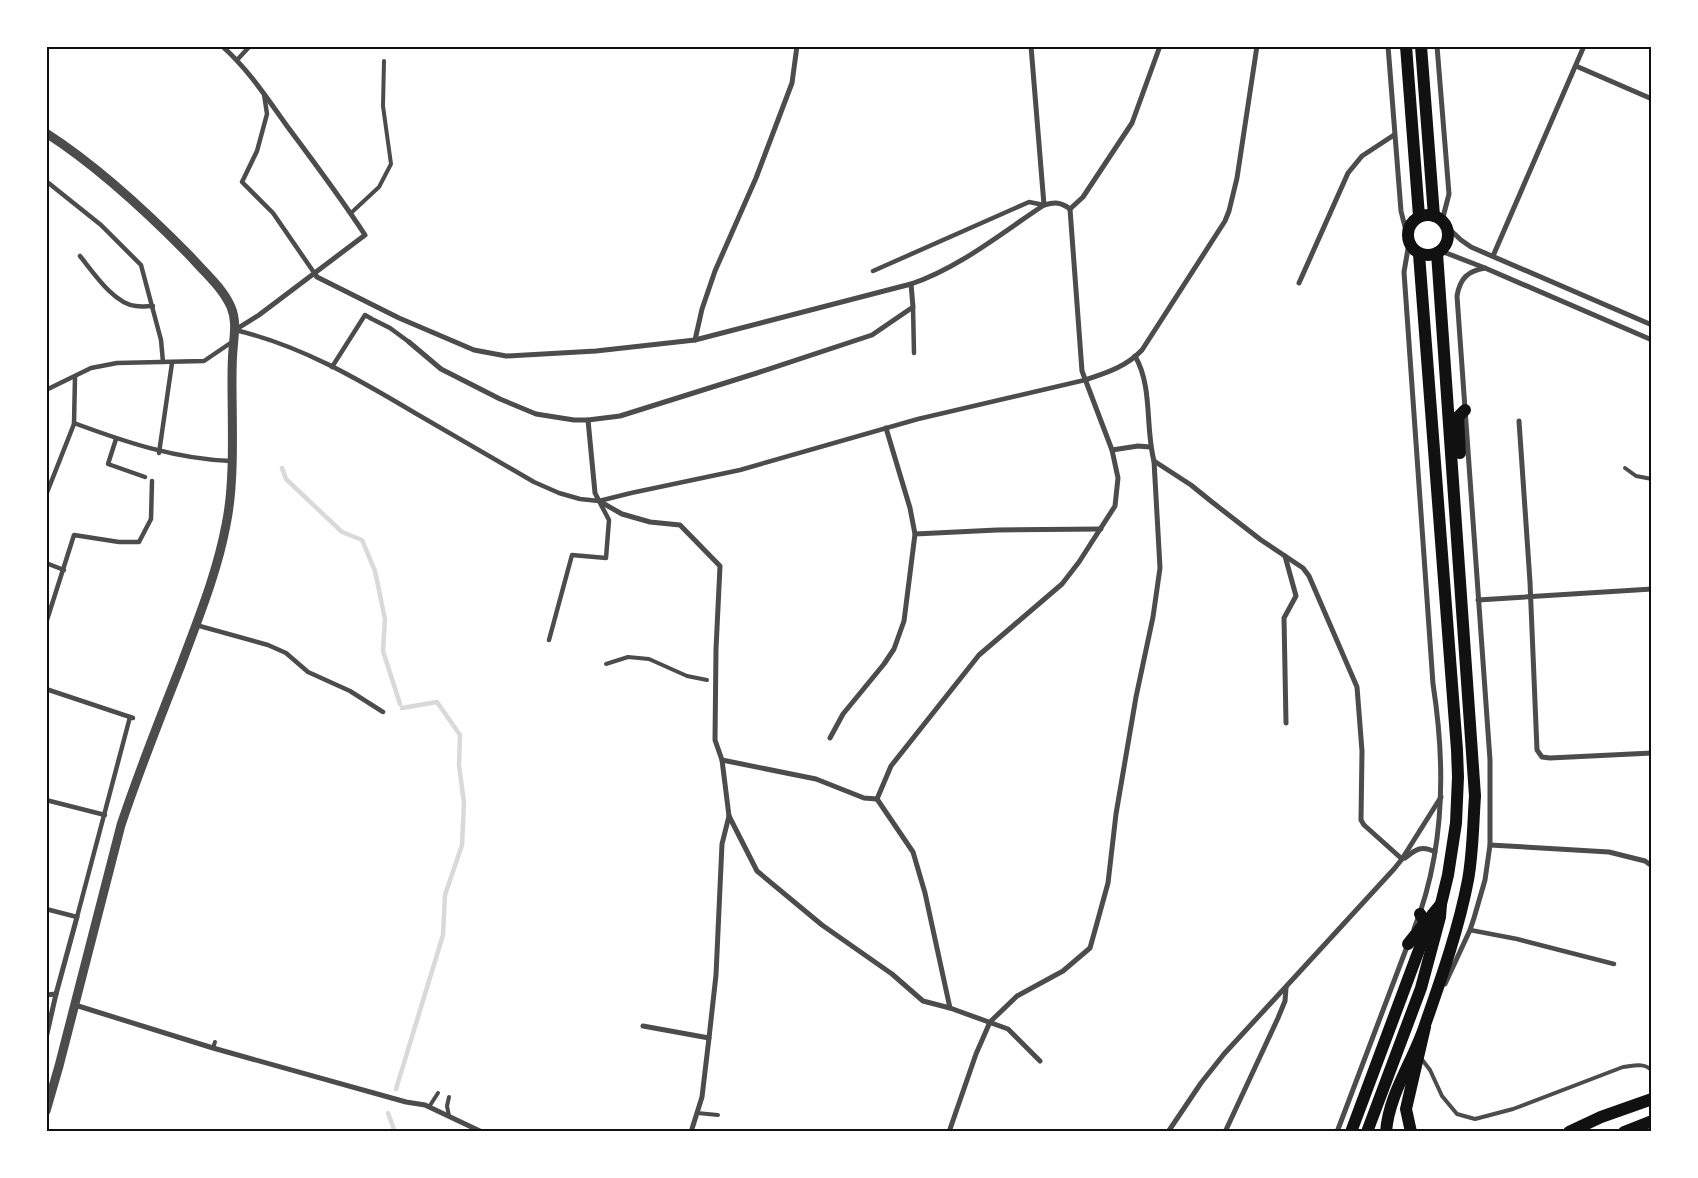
<svg xmlns="http://www.w3.org/2000/svg" width="1698" height="1178" viewBox="0 0 1698 1178" font-family="Lato,sans-serif">
	<rect width="100%" height="100%" fill="#fff"/>
	<g fill="none" stroke-linecap="round" stroke-linejoin="round">
		<!-- stream -->
		<g stroke="#d9d9d9" stroke-width="4.5">
			<polyline points="282,468 286,479 342,532 362,540 375,571 385,619 383,651 400,704"/>
			<polyline points="396,1089 443,935 445,895 462,845 464,803 459,765 460,735 437,702 402,708"/>
			<polyline points="388,1113 395,1132"/>
		</g>
		<!-- service -->
		<g stroke="#4c4c4c" stroke-width="4">
			<polyline points="351,213 379,187 391,164 383,106 384,61"/>
			<polyline points="1625,468 1636,476 1652,479"/>
			<polyline points="606,664 628,657 649,659 687,676 707,680"/>
			<polyline points="213,1048 215,1042"/>
			<path d="M 1420,1057 L 1430,1070 L 1442,1096 L 1457,1114 L 1475,1119 L 1513,1109 L 1623,1067 C 1633,1066 1645,1062 1652,1071"/>
			<polyline points="429,1107 438,1093"/>
			<polyline points="697,1113 718,1115"/>
			<polyline points="449,1116 447,1106 449,1097"/>
		</g>
		<!-- pedestrian -->
		<g stroke="#4c4c4c" stroke-width="4.5">
			<polyline points="237,60 250,46"/>
			<polyline points="264,94 267,114 257,151 242,182 273,213 315,274"/>
			<polyline points="46,181 101,225 141,265 161,340 163,362"/>
			<path d="M 80,256 C 93,272 114,304 136,306 C 142,307 147,306 153,306"/>
			<polyline points="873,271 1029,202 1044,205"/>
			<polyline points="913,307 914,353"/>
			<polyline points="374,320 390,328 409,342"/>
			<path d="M 235,330 C 300,345 358,379 415,413 C 454,436 494,459 534,482 L 559,493 L 580,499 L 599,501 L 631,493 L 740,470 L 918,419 L 1085,380"/>
			<polyline points="332,367 365,315 372,319"/>
			<polyline points="46,390 91,368 117,363 204,361 232,342"/>
			<path d="M 74,423 C 125,442 176,459 231,461"/>
			<polyline points="116,439 108,464 145,477"/>
			<polyline points="159,453 172,363"/>
			<polyline points="46,495 74,424 75,377"/>
			<polyline points="46,563 64,570"/>
			<polyline points="46,623 74,535 119,542 139,542 151,519 152,481"/>
			<polyline points="196,625 268,645 286,653 308,672 350,691 383,712"/>
			<polyline points="549,640 572,555 606,558 609,520 599,501"/>
			<polyline points="46,689 133,718"/>
			<polyline points="46,800 105,815"/>
			<polyline points="46,909 77,917 130,717"/>
			<polyline points="1470,930 1517,939 1614,964"/>
		</g>
		<!-- minor -->
		<g stroke="#4c4c4c" stroke-width="5">
			<path d="M 222,46 C 248,69 267,98 287,126 C 314,162 341,198 365,235 L 259,315 L 235,330"/>
			<polyline points="1031,46 1044,205"/>
			<polyline points="1388,46 1401,211 1407,235"/>
			<polyline points="1437,46 1449,194 1442,221"/>
			<polyline points="1576,66 1652,99"/>
			<polyline points="1446,226 1461,240 1471,247 1652,325"/>
			<path d="M 1409,243 L 1404,272 L 1433,684 C 1446,767 1445,851 1414,929"/>
			<polyline points="1441,251 1485,268 1652,340"/>
			<polyline points="1493,256 1584,46"/>
			<path d="M 315,274 L 317,277 L 399,318 L 474,350 L 506,356 L 596,351 L 695,340 L 911,284 C 959,268 1003,232 1044,205 C 1055,202 1061,202 1070,209"/>
			<polyline points="1299,283 1348,173 1362,156 1394,135"/>
			<polyline points="695,340 702,309 715,271 756,178 792,83 797,46"/>
			<polyline points="409,342 441,369 500,399 536,414 574,420 588,420 620,416 757,373 872,335 913,307 911,284"/>
			<path d="M 1085,380 C 1106,373 1126,367 1142,350 L 1225,221 L 1229,211 L 1237,178 L 1257,46"/>
			<polyline points="588,420 595,493 599,501 622,514 650,522 680,525 720,566 716,649 715,740 722,760 729,816 722,844 716,975 709,1038 702,1097 691,1132"/>
			<polyline points="1519,421 1530,582 1537,750 1542,757 1550,758 1652,753"/>
			<polyline points="1112,450 1138,446 1150,447"/>
			<polyline points="1154,461 1191,485 1212,502 1261,540 1303,568 1309,576 1357,687 1362,751 1361,820 1364,825 1402,859"/>
			<polyline points="915,534 997,530 1101,529"/>
			<polyline points="1285,556 1296,596 1284,618 1286,723"/>
			<polyline points="1478,600 1652,589"/>
			<polyline points="830,738 843,714 884,664 894,649 904,621 915,534 910,508 886,428"/>
			<polyline points="722,760 816,779 864,798 877,799"/>
			<polyline points="877,799 891,766 979,655 1062,584 1079,562 1115,506 1118,478 1112,450 1082,371 1070,209 1083,197 1132,123 1160,46"/>
			<polyline points="877,799 913,852 925,893 950,1008"/>
			<polyline points="729,816 757,871 822,925 892,974 923,1001 950,1008 1008,1029 1040,1061"/>
			<polyline points="1490,845 1609,852 1645,861 1652,866"/>
			<path d="M 1405,858 C 1416,849 1422,845 1435,852"/>
			<path d="M 1445,984 L 1470,930 L 1474,918 L 1485,880 L 1490,845 L 1490,760 L 1457,296 C 1460,278 1468,271 1485,268"/>
			<polyline points="46,995 56,994"/>
			<polyline points="75,1005 213,1048 406,1102 425,1105 482,1132"/>
			<polyline points="643,1026 709,1038"/>
			<polyline points="46,1038 56,994 77,917"/>
			<path d="M 949,1132 L 976,1054 L 990,1022 L 1017,996 L 1063,971 L 1090,948 L 1097,923 L 1108,883 L 1116,814 L 1136,697 L 1153,617 L 1160,568 L 1154,461 C 1145,427 1153,387 1135,356"/>
			<polyline points="1168,1132 1201,1083 1224,1054 1394,869 1402,859 1441,797"/>
			<polyline points="1225,1132 1278,1018 1285,1001 1286,988"/>
			<polyline points="1337,1132 1408,944"/>
		</g>
		<!-- tertiary -->
		<path stroke="#4c4c4c" stroke-width="9" d="M 46,133 C 99,167 147,212 191,257 C 205,273 222,287 231,307 C 237,321 234,335 233,350 C 232,360 232,371 232,382 C 232,426 235,482 226,525 C 217,573 198,619 181,665 C 160,718 139,771 121,825 L 59,1066 L 46,1111"/>
		<!-- primary -->
		<g stroke="#111" stroke-width="12">
			<polyline points="1406,46 1419,216"/>
			<polyline points="1421,46 1434,216"/>
			<circle cx="1428" cy="235" r="20"/>
			<polyline points="1460,453 1458,417 1465,410"/>
			<polyline points="1420,914 1431,930"/>
			<polyline points="1367,1132 1421,988 1440,917 1441,904 1448,875 1456,823 1458,777 1457,750 1419,254"/>
			<path d="M 1386,1132 C 1389,1093 1413,1062 1425,1025 C 1441,979 1459,928 1468,880 C 1473,853 1473,824 1475,796 L 1437,253"/>
		</g>
		<!-- trunk -->
		<g stroke="#111" stroke-width="12">
			<polyline points="1408,944 1428,919"/>
			<polyline points="1351,1132 1432,915 1441,904"/>
			<polyline points="1411,1132 1406,1109 1425,1027"/>
			<polyline points="1569,1132 1601,1117 1652,1099"/>
			<polyline points="1624,1132 1652,1121"/>
		</g>
	</g>
	<!-- border -->
	<rect width="1698" height="1178" fill="none" stroke="#ffffff" stroke-width="95"/>
	<rect x="48" y="48" width="1602" height="1082" fill="none" stroke="#111" stroke-width="2"/>
</svg>
